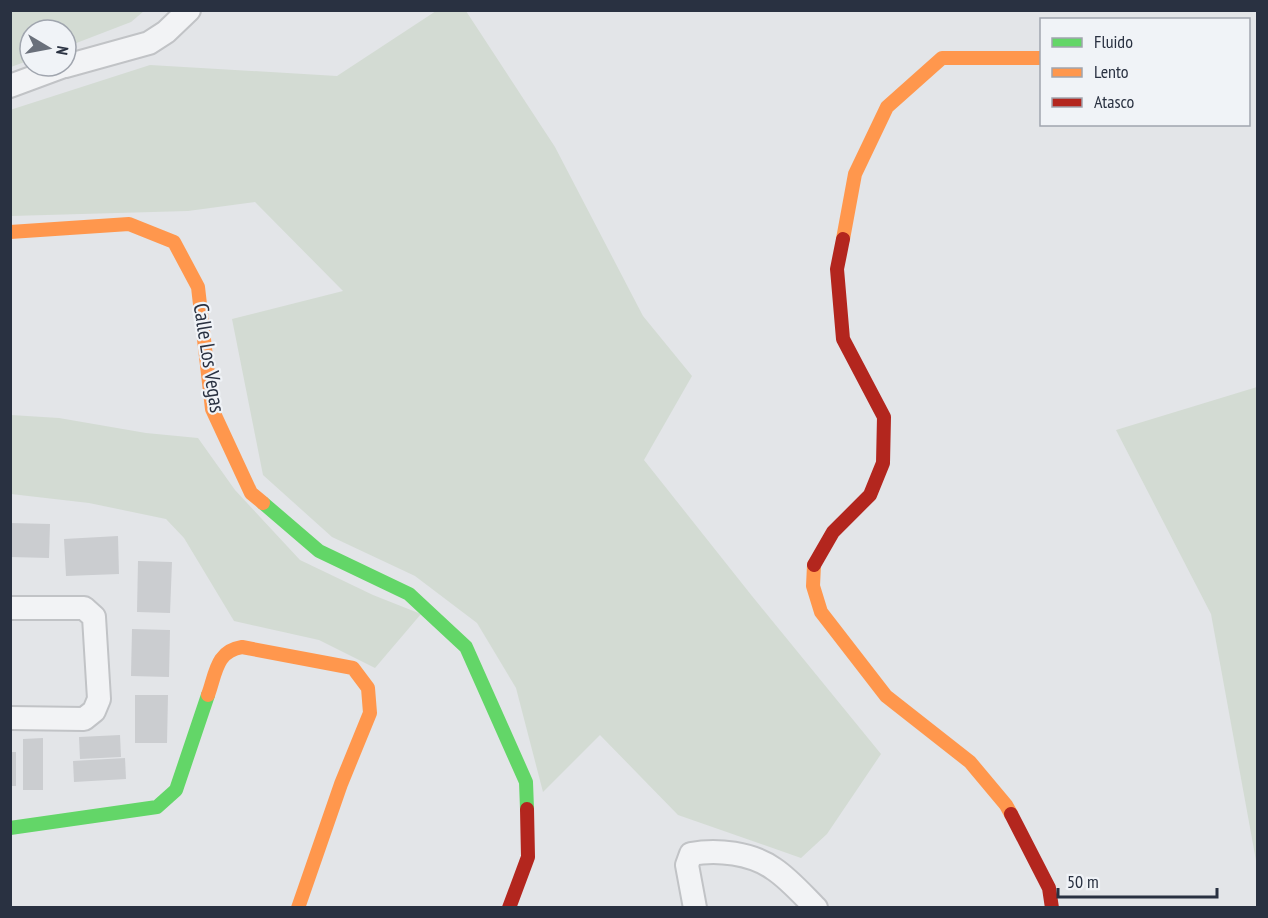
<svg xmlns="http://www.w3.org/2000/svg" width="1268" height="918" viewBox="0 0 1268 918" font-family="'PT Sans Narrow',sans-serif">
	<rect width="100%" height="100%" fill="#e3e5e8"/>
	<!-- green -->
	<g fill="#d3dbd3">
		<polygon points="10,11 11,10 144,11 131,22 66,47 66,30 30,30 30,60 11,67"/>
		<polygon points="436,11 466,11 555,147 643,316 692,376 644,460 752,596 881,754 827,834 801,858 678,815 600,735 543,792 516,688 477,623 415,576 332,537 263,475 232,319 343,291 255,202 188,211 11,216 10,110 150,65 337,76"/>
		<polygon points="1257,387 1258,387 1257,866 1211,614 1116,430"/>
		<polygon points="11,415 59,418 146,433 198,438 235,490 300,560 373,595 421,614 375,668 319,640 234,621 184,538 166,519 89,503 11,494"/>
	</g>
	<!-- building -->
	<g fill="#cbcdd0">
		<polygon points="10,523 50,524 49,558 10,557"/>
		<polygon points="118,536 119,574 66,576 64,539"/>
		<polygon points="138,561 172,562 170,613 137,612"/>
		<polygon points="132,629 170,630 169,677 131,676"/>
		<polygon points="135,695 168,695 167,743 135,743"/>
		<polygon points="120,735 121,757 80,759 79,737"/>
		<polygon points="43,738 43,790 23,790 23,739"/>
		<rect x="10" y="752" width="6" height="34"/>
		<polygon points="125,758 126,779 74,782 73,761"/>
	</g>
	<g fill="none" stroke-linecap="round" stroke-linejoin="round">
		<!-- street casing -->
		<g stroke="#c1c3c6" stroke-width="26">
			<g id="street">
				<polyline points="66,66 149,43 166,32 189,10"/>
				<polyline points="10,86 64,66"/>
				<polyline points="10,608 84,608 94,617 99,699 94,711 84,719 10,718"/>
				<path d="M 695,908 L 687,865 L 691,854 C 717,849 752,853 774,869 C 789,879 803,895 816,908"/>
			</g>
		</g>
		<!-- street -->
		<use href="#street" stroke="#f2f3f5" stroke-width="22"/>
		<!-- fast -->
		<g stroke="#63d668" stroke-width="14">
			<polyline points="263,503 319,551 409,594 466,647 526,782 527,809"/>
			<polyline points="10,828 157,807 176,790 208,695"/>
		</g>
		<!-- slow -->
		<g stroke="#ff974d" stroke-width="14">
			<polyline points="10,232 129,224 174,242 198,287 212,409 251,493 263,503"/>
			<polyline points="843,239 855,174 887,107 942,58 1042,58"/>
			<polyline points="814,565 813,586 821,612 886,696 970,762 1006,805 1011,814"/>
			<path d="M 208,695 C 216,673 216,651 242,647 L 353,668 L 368,688 L 370,713 L 341,784 L 298,908"/>
		</g>
		<!-- jam -->
		<g stroke="#b3261e" stroke-width="14">
			<polyline points="814,565 833,532 870,495 883,463 884,417 843,339 837,269 843,239"/>
			<polyline points="1011,814 1049,888 1052,908"/>
			<polyline points="509,908 528,857 527,809"/>
		</g>
	</g>
	<g text-anchor="middle" stroke-width="4.5" stroke-linejoin="round" paint-order="stroke">
		<!-- street labels -->
		<g font-size="21" fill="#293141" stroke="#f0f3f7">
			<text transform="translate(209 358) rotate(81)" y="7">Calle Los Vegas</text>
		</g>
	</g>
	<!-- border -->
	<rect width="1268" height="918" fill="none" stroke="#293141" stroke-width="24"/>
	<!-- legend -->
	<rect x="1040" y="18" width="210" height="108" fill="#f0f3f7" stroke="#a0a5ae" stroke-width="1.5"/>
	<rect x="1052" y="38" width="30" height="9" fill="#63d668" stroke="#a0a5ae" stroke-width="1.5"/>
	<text x="1094" y="48" font-size="18" fill="#293141">Fluido</text>
	<rect x="1052" y="68" width="30" height="9" fill="#ff974d" stroke="#a0a5ae" stroke-width="1.5"/>
	<text x="1094" y="78" font-size="18" fill="#293141">Lento</text>
	<rect x="1052" y="98" width="30" height="9" fill="#b3261e" stroke="#a0a5ae" stroke-width="1.5"/>
	<text x="1094" y="108" font-size="18" fill="#293141">Atasco</text>
	<!-- north arrow -->
	<g transform="translate(48 48) rotate(100)"><circle r="28" fill="#f0f3f7" stroke="#a0a5ae" stroke-width="1.5"/>
	<path d="M0-4.5L10 22L0 15L-10 22Z" fill="#6a707b"/>
	<text y="-9" font-size="16" font-weight="bold" text-anchor="middle" fill="#293141">N</text>
	</g>
	<!-- scale -->
	<path d="M1058 888v9h159v-9" fill="none" stroke="#293141" stroke-width="3"/>
	<text x="1067" y="888" font-size="18" fill="#293141" stroke="#f0f3f7" stroke-width="4.5" paint-order="stroke">50 m</text>
</svg>
